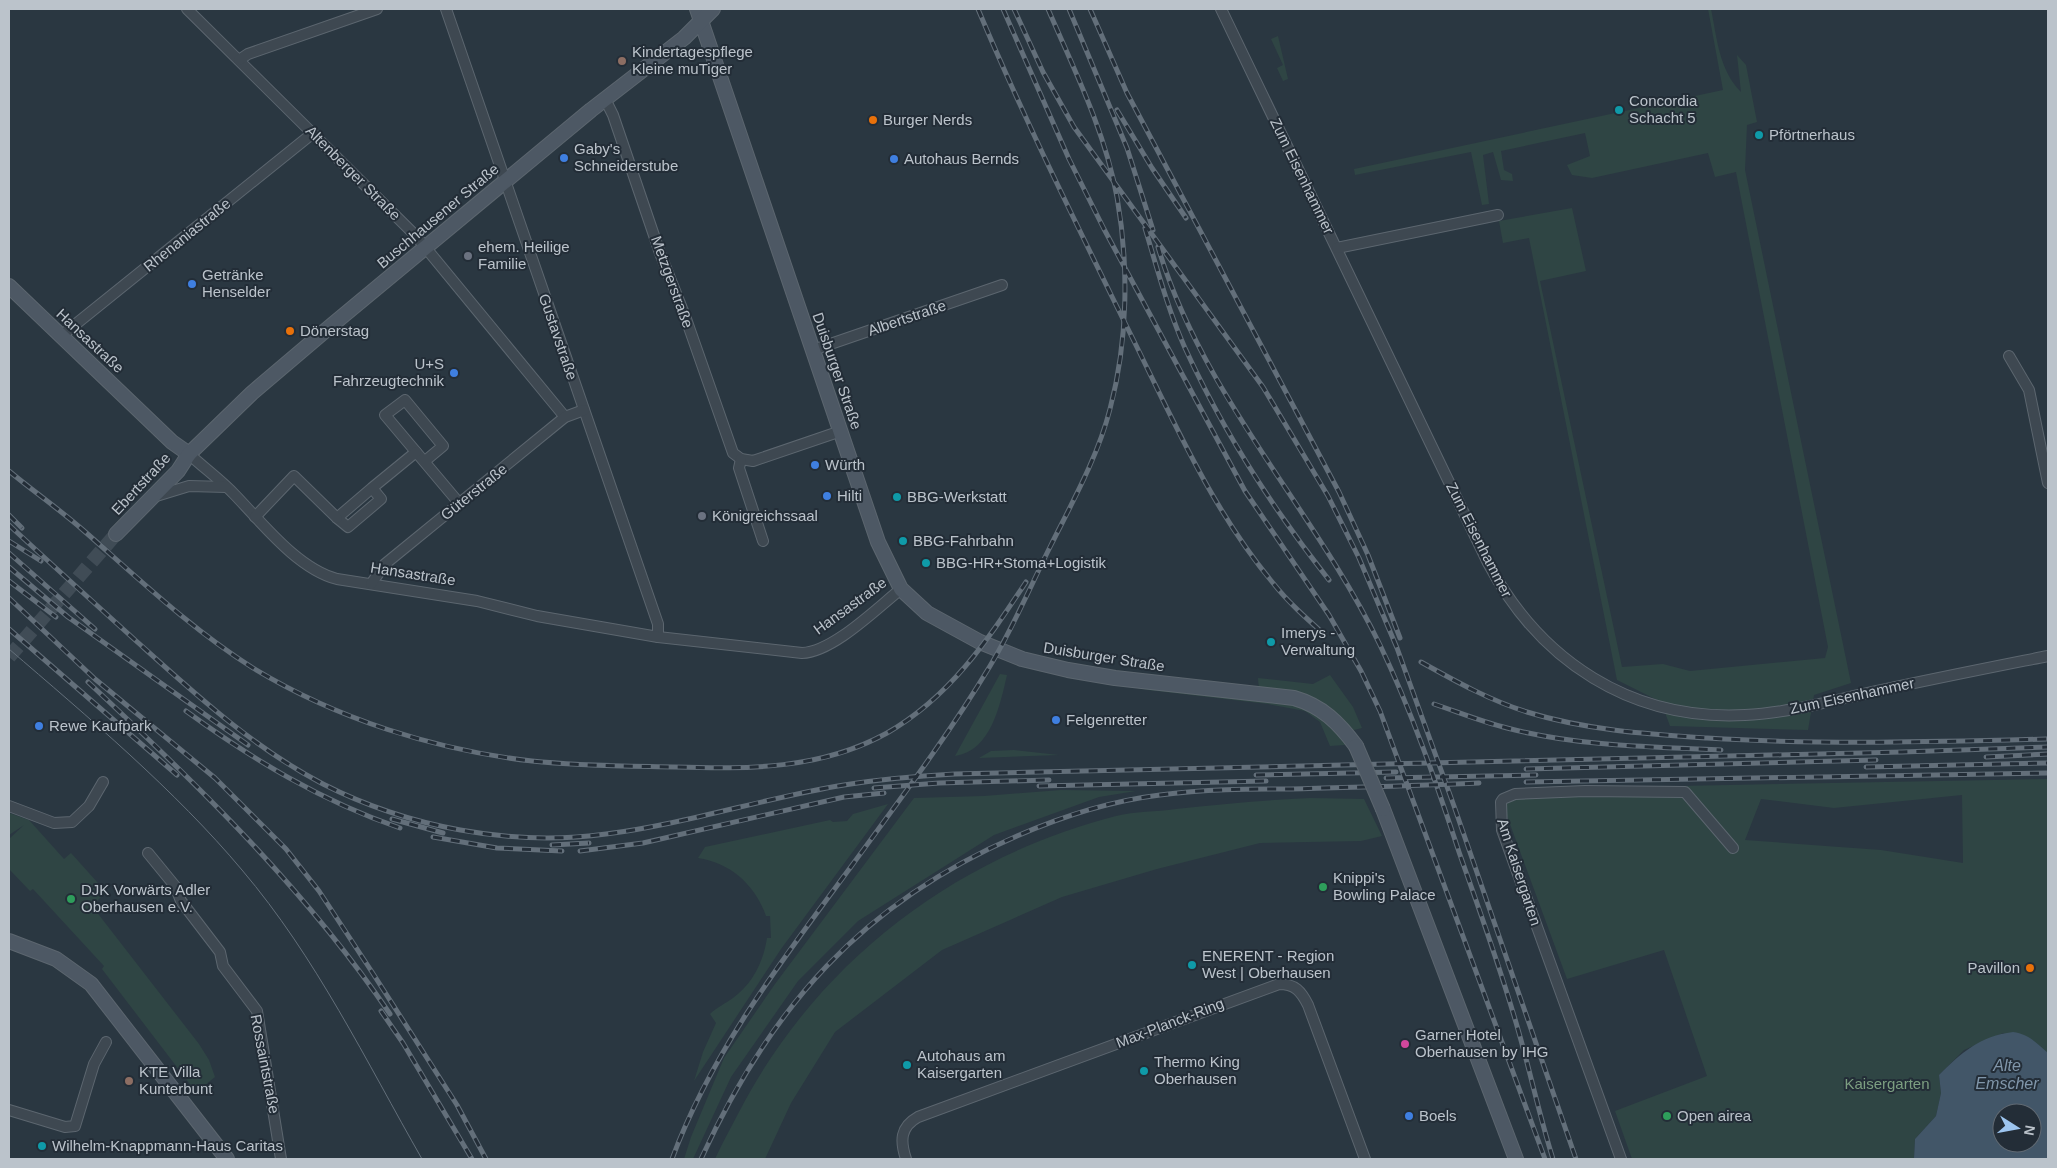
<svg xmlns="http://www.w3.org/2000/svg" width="2057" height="1168" viewBox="0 0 2057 1168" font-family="Helvetica,sans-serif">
	<rect width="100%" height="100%" fill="#2a3741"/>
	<!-- green -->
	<g fill="#2f4544" fill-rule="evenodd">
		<path d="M 1708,9 L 1711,9 C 1717,38 1719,70 1741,92 L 1737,55 L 1746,65 L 1757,122 L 1747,125 L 1745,170 L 1851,683 L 1814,695 L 1808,730 L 1670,726 L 1661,702 L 1617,680 L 1529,238 L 1503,243 L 1499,221 L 1572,208 L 1586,271 L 1540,281 L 1622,667 L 1663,664 L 1690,671 L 1825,658 L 1828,647 L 1736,172 L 1715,177 L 1708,153 L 1592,178 L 1572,175 L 1567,165 L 1590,156 L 1585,133 L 1501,151 L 1504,170 L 1512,174 L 1513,181 L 1501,180 L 1493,152 L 1483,155 L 1489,204 L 1482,205 L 1471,152 L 1355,175 L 1354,169 L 1723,90 Z"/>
		<polygon points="1278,36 1288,79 1283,81 1277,68 1283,65 1271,39"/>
		<polygon points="1040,666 1259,690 1258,678 1313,684 1330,675 1353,707 1362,728 1350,731 1358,744 1330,746 1320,722 1305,711 1268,704 1148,690 1038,671"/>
		<path d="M 1000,674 L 1007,675 C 1000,705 991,751 955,756 Z"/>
		<polygon points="1014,750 1059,755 979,758 991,751"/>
		<path d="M 2048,779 L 2048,1053 L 2003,1033 L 1964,1050 L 1939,1075 L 1941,1093 L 1936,1116 L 1915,1139 L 1914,1159 L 1632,1159 L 1615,1111 L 1707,1076 L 1664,950 L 1567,979 L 1500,797 L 1678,786 ZM 1962,795 L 1963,863 L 1881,850 L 1745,840 L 1761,799 L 1834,808 Z"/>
		<polygon points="1061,790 1136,791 1099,797 994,835 858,921 798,981 731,1077 693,1159 684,1159 691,1137 724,1058 775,984 914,798 984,796"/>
		<path d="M 1311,798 L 1364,799 L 1382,836 L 1361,841 L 1260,843 L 1157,869 L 1062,897 L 942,950 L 835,1032 L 791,1103 L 765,1159 L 715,1159 C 722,1143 731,1128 739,1112 C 816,963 953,858 1116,816 C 1135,811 1156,812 1176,809 C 1221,804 1265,800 1311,798 Z"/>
		<path d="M 888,804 L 781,949 L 694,1081 L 703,1052 L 716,1023 L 710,1014 C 717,1007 725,1004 733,998 C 753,983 763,963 767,938 L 771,938 L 770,916 L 766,916 C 755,885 731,863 698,858 L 705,847 L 830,820 L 833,822 L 847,821 L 853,814 Z"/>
		<polygon points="9,813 29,820 64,859 71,853 106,892 92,906 199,1044 209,1060 215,1077 196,1092 102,969 104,966 33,889 30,891 9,869 9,839 24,825 9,835"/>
	</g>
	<!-- water -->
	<path fill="#425668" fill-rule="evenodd" d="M 2013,1032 C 2029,1034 2036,1043 2048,1053 L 2048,1159 L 1914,1159 L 1915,1139 L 1936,1116 L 1941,1093 L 1939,1075 C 1961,1053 1980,1036 2013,1032 ZM 2002,1113 L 2032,1113 L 2032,1143 L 2002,1143 Z"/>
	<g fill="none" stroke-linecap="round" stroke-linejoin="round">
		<!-- secondary-tunnel -->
		<polyline stroke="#404c56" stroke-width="14" stroke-dasharray="14 7" stroke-linecap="butt" points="9,657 116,534"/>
		<!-- street casing -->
		<g stroke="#5c666f" stroke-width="12">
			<g id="street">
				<polyline points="187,9 416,236 565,417"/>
				<polyline points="446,9 658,624 658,637"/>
				<path d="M 1221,9 L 1488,563 C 1540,661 1631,721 1745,715 C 1791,713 1837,699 1882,690 C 1937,678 1993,667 2048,656"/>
				<polyline points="239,60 248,54 377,9"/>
				<polyline points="606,101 613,115 660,253 685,316 733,453 741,459 753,461 841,431"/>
				<polyline points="1337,248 1498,215"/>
				<polyline points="61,336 313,133"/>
				<polyline points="813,350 1002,285"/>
				<polyline points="2009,356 2029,390 2048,483"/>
				<path d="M 189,454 C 204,468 221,480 235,495 C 263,524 298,569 337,579 L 477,601 L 537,616 L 658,637 L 802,653 C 833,652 877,608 901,589"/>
				<polyline points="741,459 739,468 763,541"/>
				<polyline points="425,461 443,446 405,400 385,415 459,503"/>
				<polyline points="372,488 337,518 348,527 381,499 372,488 416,452"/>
				<polyline points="153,497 189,486 226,487"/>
				<polyline points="255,517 294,476 337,518"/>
				<polyline points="371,584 385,564 565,417 584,410"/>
				<polyline points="9,806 54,823 72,822 89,806 103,782"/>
				<polyline points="148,853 175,886 181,901 220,952 223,966 257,1011 281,1159"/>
				<polyline points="9,1110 65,1127 75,1126 94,1064 106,1042"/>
				<path d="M 906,1159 C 900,1141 900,1127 918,1117 L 1279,984 C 1295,984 1301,991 1308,1005 L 1365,1159"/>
				<polyline points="1621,1159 1502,830 1501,802 1503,799 1515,794 1585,791 1685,792 1733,848"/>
			</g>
		</g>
		<!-- secondary casing -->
		<g stroke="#5c666f" stroke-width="16">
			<g id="secondary">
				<path d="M 697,9 L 878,542 L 901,589 L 927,613 L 980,642 L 1022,659 L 1068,670 L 1115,678 L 1294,698 C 1322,706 1339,723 1356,746"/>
				<polyline points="9,286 172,442 189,454"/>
				<polyline points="116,534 178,471 189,454 252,393 332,325 591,110 684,38 713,9"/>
				<polyline points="1383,809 1516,1159"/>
				<polyline points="9,941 56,959 91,984 227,1159"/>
			</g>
		</g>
		<!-- street -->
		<use href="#street" stroke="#3e4851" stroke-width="10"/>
		<!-- secondary -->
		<use href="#secondary" stroke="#4d5864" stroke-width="14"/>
		<!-- tram -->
		<path stroke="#636f7a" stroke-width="1" d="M 9,649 C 87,716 176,791 242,870 C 316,957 366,1061 422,1159"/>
		<!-- rail casing -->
		<g stroke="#636f7a" stroke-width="5">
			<g id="rail">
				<path d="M 978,9 C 1022,114 1072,215 1122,317 C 1168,408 1208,505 1273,583 C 1288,602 1306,618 1324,634"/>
				<polyline points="1003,9 1069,159 1104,229 1245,491 1329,615 1361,671 1380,711 1545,1159"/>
				<polyline points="1014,9 1043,72 1074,127 1263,387 1328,496 1359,558 1397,648 1454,806 1576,1159"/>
				<polyline points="1069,9 1127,148 1153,230"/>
				<polyline points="1090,9 1127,93 1339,492 1368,555 1400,638"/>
				<polyline points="1117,110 1152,168 1186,218"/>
				<path d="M 1145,228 C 1157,268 1168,310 1185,348 C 1223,431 1273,509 1329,580"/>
				<path d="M 1158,247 C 1202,395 1314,509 1380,645 C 1412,712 1436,782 1459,852 C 1480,912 1502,972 1519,1033 C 1531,1075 1540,1118 1553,1159"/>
				<path d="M 9,471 C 33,491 59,509 83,530 C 138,578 191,629 253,668 C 337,719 435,750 532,761 C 579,766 627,766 674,767 C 748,769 820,770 887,733 C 950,697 987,641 1026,582"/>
				<polyline points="9,515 22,528"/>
				<path d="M 9,525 C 50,563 92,601 134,639 C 193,692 252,747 323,784 C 407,827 511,847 606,834 C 686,824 764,798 844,785 C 881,779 918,776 955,774 L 1902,752 L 2048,747"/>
				<polyline points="9,541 41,561"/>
				<polyline points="9,553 95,629"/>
				<polyline points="9,567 68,617 248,745"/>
				<polyline points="9,581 56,617"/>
				<polyline points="9,598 95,679 215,778 286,849 319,891 372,972 457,1105 486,1159"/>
				<polyline points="9,629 177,775"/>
				<path d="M 1421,662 C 1455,681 1489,700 1527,712 C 1585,730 1647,734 1707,738 C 1821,745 1934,742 2048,739"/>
				<path d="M 88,682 C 198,785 305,889 390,1014"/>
				<path d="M 1434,704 C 1458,712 1482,722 1507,728 C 1576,746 1650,747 1721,750"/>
				<path d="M 186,711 C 252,759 321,801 400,828"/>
				<polyline points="1986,757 2048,754"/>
				<polyline points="1866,767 2048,763"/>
				<polyline points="1526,769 1876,760"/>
				<polyline points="1256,775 1396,772"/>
				<polyline points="1386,778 1536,775"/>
				<polyline points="1526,782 2048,773"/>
				<polyline points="1039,786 1266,781"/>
				<polyline points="874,788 939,783 1049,780"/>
				<polyline points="392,819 443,833"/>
				<polyline points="433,837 497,848 562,851"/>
				<polyline points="552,845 589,843"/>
				<polyline points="580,851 643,843 844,797 884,793"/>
				<polyline points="381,1011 403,1043 472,1159"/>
				<path d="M 672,1159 C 712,1051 782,960 850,868 C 898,802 948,736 990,666 C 1013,628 1031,585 1051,545 C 1073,501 1098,456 1110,409 C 1128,341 1129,265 1117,197 C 1105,131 1074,69 1048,9"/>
				<path d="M 701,1159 C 770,1008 862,903 1017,836 C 1063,816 1110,801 1160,795 C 1204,789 1248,789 1291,789 C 1354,787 1416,786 1479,783"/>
			</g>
		</g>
		<!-- rail -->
		<use href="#rail" stroke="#232d37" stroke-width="3" stroke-dasharray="9" stroke-linecap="butt"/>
		<!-- secondary-bridge casing -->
		<g stroke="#5c666f" stroke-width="16" stroke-linecap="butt">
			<polyline id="secondary-bridge" points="1356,746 1383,809"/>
		</g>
		<!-- secondary-bridge -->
		<use href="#secondary-bridge" stroke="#4d5864" stroke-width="14"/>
	</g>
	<!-- markers -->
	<g fill="#8d6e63" stroke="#232d37" stroke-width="2">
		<circle cx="622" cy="61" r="5"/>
		<circle cx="129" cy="1081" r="5"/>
	</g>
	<g fill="#0f9aa8" stroke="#232d37" stroke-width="2">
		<circle cx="1619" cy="110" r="5"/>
		<circle cx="1759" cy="135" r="5"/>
		<circle cx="897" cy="497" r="5"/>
		<circle cx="903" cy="541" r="5"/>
		<circle cx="926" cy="563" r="5"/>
		<circle cx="1271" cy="642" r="5"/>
		<circle cx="1192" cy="965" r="5"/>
		<circle cx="907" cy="1065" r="5"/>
		<circle cx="1144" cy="1071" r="5"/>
		<circle cx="42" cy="1146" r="5"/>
	</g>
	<g fill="#e8710a" stroke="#232d37" stroke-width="2">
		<circle cx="873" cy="120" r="5"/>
		<circle cx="290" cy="331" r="5"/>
		<circle cx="2030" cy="968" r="5"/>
	</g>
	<g fill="#3f7fe0" stroke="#232d37" stroke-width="2">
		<circle cx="564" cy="158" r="5"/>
		<circle cx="894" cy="159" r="5"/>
		<circle cx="192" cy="284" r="5"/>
		<circle cx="454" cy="373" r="5"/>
		<circle cx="815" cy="465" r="5"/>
		<circle cx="827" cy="496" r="5"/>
		<circle cx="1056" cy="720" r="5"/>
		<circle cx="39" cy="726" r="5"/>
		<circle cx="1409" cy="1116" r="5"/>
	</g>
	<g fill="#6b7280" stroke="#232d37" stroke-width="2">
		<circle cx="468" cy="256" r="5"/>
		<circle cx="702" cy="516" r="5"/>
	</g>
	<g fill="#2e9e5b" stroke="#232d37" stroke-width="2">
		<circle cx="1323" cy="887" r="5"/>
		<circle cx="71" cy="899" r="5"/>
		<circle cx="1667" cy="1116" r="5"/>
	</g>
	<circle fill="#d1479c" stroke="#232d37" stroke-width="2" cx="1405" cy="1044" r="5"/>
	<g text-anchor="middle" stroke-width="4" stroke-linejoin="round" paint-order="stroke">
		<!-- poi labels -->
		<g font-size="15" fill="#bbc3cb" stroke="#232d37" text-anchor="start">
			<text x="632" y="57">Kindertagespflege<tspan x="632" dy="17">Kleine muTiger</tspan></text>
			<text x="1629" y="106">Concordia<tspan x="1629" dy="17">Schacht 5</tspan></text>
			<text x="883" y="125">Burger Nerds</text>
			<text x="1769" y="140">Pförtnerhaus</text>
			<text x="574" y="154">Gaby's<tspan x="574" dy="17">Schneiderstube</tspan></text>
			<text x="904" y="164">Autohaus Bernds</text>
			<text x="478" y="252">ehem. Heilige<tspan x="478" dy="17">Familie</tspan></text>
			<text x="202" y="280">Getränke<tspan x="202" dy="17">Henselder</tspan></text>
			<text x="300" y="336">Dönerstag</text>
			<text x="444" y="369" text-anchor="end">U+S<tspan x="444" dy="17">Fahrzeugtechnik</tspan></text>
			<text x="825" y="470">Würth</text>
			<text x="837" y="501">Hilti</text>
			<text x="907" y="502">BBG-Werkstatt</text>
			<text x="712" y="521">Königreichssaal</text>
			<text x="913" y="546">BBG-Fahrbahn</text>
			<text x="936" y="568">BBG-HR+Stoma+Logistik</text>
			<text x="1281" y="638">Imerys -<tspan x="1281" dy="17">Verwaltung</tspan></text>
			<text x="1066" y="725">Felgenretter</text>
			<text x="49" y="731">Rewe Kaufpark</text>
			<text x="1333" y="883">Knippi's<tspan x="1333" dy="17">Bowling Palace</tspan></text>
			<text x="81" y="895">DJK Vorwärts Adler<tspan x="81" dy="17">Oberhausen e.V.</tspan></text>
			<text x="1202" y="961">ENERENT - Region<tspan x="1202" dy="17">West | Oberhausen</tspan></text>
			<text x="2020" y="973" text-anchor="end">Pavillon</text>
			<text x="1415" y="1040">Garner Hotel<tspan x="1415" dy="17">Oberhausen by IHG</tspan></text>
			<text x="917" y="1061">Autohaus am<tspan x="917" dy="17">Kaisergarten</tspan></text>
			<text x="1154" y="1067">Thermo King<tspan x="1154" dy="17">Oberhausen</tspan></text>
			<text x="139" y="1077">KTE Villa<tspan x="139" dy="17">Kunterbunt</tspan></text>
			<text x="1419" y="1121">Boels</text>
			<text x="1677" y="1121">Open airea</text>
			<text x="52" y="1151">Wilhelm-Knappmann-Haus Caritas</text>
		</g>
		<!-- street labels -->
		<g font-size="15" fill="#bbc3cb" stroke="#232d37">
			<text transform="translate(353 173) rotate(45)" y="5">Altenberger Straße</text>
			<text transform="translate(1302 176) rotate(64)" y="5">Zum Eisenhammer</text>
			<text transform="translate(438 216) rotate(-40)" y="5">Buschhausener Straße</text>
			<text transform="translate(187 235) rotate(-39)" y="5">Rhenaniastraße</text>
			<text transform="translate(672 282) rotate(70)" y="5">Metzgerstraße</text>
			<text transform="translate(907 318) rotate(-19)" y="5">Albertstraße</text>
			<text transform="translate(558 337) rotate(71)" y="5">Gustavstraße</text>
			<text transform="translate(90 341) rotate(43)" y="5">Hansastraße</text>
			<text transform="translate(837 371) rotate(71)" y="5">Duisburger Straße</text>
			<text transform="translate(141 484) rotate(-47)" y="5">Ebertstraße</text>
			<text transform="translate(474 492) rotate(-39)" y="5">Güterstraße</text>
			<text transform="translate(1479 540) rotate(63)" y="5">Zum Eisenhammer</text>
			<text transform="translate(413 574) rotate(9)" y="5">Hansastraße</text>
			<text transform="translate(850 606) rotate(-36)" y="5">Hansastraße</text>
			<text transform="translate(1104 657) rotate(9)" y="5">Duisburger Straße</text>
			<text transform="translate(1852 696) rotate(-12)" y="5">Zum Eisenhammer</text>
			<text transform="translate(1519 872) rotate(72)" y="5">Am Kaisergarten</text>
			<text transform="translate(1170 1023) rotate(-21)" y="5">Max-Planck-Ring</text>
			<text transform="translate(265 1064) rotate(79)" y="5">Rossaintstraße</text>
		</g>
		<!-- park labels -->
		<g font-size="15" fill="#7c9e81" stroke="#232d37">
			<text x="1887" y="1089">Kaisergarten</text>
		</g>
		<!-- water labels -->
		<g font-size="16" font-style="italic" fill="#8096aa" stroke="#232d37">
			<text x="2007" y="1071">Alte<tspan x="2007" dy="18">Emscher</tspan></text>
		</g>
	</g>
	<!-- border -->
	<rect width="2057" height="1168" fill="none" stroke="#bbc3cb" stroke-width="20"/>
	<!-- north arrow -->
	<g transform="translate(2017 1128) rotate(101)"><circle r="24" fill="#232d37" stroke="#606972"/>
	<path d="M0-4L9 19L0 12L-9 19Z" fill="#9dc5ef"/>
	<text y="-8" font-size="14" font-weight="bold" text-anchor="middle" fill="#bbc3cb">N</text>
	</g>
</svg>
